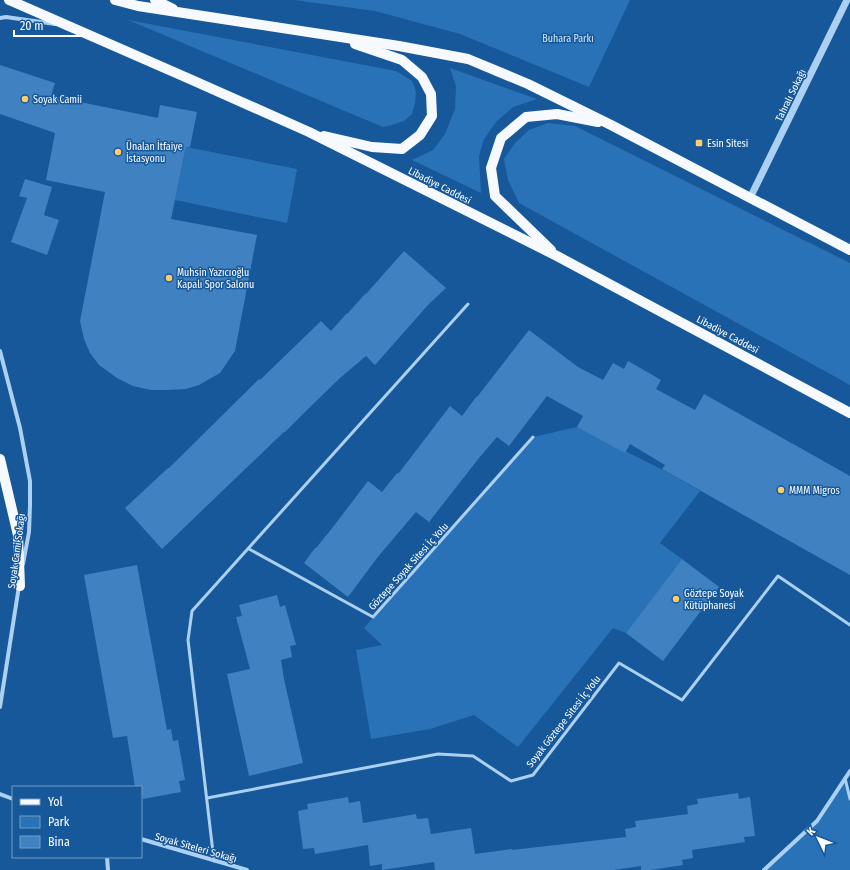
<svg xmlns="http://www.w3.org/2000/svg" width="850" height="870" viewBox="0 0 850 870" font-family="'Fira Sans Condensed',sans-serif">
	<rect width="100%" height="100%" fill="#16589a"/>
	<!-- green -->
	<g fill="#2a72b8">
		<polygon points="294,0 630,0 589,87 460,34 375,11"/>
		<polygon points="128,20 396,71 412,81 416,92 415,103 412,114 404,121 389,126 383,127"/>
		<polygon points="450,68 537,99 513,107 497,121 484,139 479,156 481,193 412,160 433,150 445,134 455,109 456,86"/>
		<polygon points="548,123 575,126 850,263 850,385 519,203 508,180 504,159 515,143 529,130"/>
		<polygon points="186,147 297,169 287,223 175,200"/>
		<polygon points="577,427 667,472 700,491 660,543 682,559 626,633 613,628 518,747 474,715 430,729 371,739 356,650 382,645 364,628 533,437"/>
		<polygon points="845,778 850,799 850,870 764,870 817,821"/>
	</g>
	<!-- building -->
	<g fill="#3f81c1">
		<polygon points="0,65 55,83 51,96 158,118 160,105 197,112 190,147 186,147 171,219 257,235 235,351 220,373 199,385 186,389 168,390 151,390 133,386 117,378 99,365 90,353 84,339 80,321 105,192 46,180 55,133 0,114"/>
		<polygon points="25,179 52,187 44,215 59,220 47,255 11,242 27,198 19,196"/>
		<polygon points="404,251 446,288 428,305 375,365 366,356 340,378 305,412 285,432 284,432 240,474 162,549 125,508 168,468 169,468 259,379 260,380 321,321 331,331 347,313 347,314 366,293 366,294"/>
		<polygon points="529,330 578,367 603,380 613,363 624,369 628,361 661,380 656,389 695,410 704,394 850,476 850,575 662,469 665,465 630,444 625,453 577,427 583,416 547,396 509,446 497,437 479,458 429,522 416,512 377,558 348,597 304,563 315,548 316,548 333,527 368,481 382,492 397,473 398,474 415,452 450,406 462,416 476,397 477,397"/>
		<polygon points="682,559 719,587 663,661 626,633"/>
		<polygon points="137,565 167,730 171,729 173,741 178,740 185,780 179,781 181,792 143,799 141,787 135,787 127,736 113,738 84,575"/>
		<polygon points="277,595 280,607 285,605 296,645 290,646 292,657 281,660 284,679 303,763 249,776 227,674 250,669 236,617 242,616 239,605"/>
		<polygon points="738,793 739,799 750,797 755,836 744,837 745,842 692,850 693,858 682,860 683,865 651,870 641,870 641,866 614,870 435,870 434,862 382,870 382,864 370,866 368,845 315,854 314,848 303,849 298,811 308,809 307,804 348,797 349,803 360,801 363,823 416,814 417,819 428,818 431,834 471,828 475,854 512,849 512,850 626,837 625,829 636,827 635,821 688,814 687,806 698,804 697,799"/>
	</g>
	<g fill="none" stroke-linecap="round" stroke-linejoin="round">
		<!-- service -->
		<g stroke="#abd0f2" stroke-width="3">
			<polyline points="249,549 373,617 533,437"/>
			<polyline points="845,778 850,799"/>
			<polyline points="207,798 438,754 473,756 511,781 533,775 619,663 682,700 778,576 850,625"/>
			<polyline points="214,861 188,640 192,611 468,304"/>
		</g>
		<!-- minor -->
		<g stroke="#abd0f2" stroke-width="4">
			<polyline points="0,18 6,17 55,24"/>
			<polyline points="0,351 20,428 30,481 30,506 29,532 23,564"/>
			<polyline points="0,707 19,586"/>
			<polyline points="0,794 13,799"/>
			<polyline points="141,839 247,870"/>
			<polyline points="107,857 108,870"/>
			<polyline points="764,870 817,821 850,771"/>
		</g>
		<!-- tertiary -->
		<polyline stroke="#abd0f2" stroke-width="7" points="750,198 847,0"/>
		<!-- primary -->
		<g stroke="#f6faff" stroke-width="10">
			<polyline points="9,0 192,80 309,132 557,256 850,413"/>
			<polyline points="115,0 138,6 399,46 468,59 528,84 611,125 850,250"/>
			<polyline points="155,0 173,9"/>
			<polyline points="324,136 372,147 402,149 420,135 432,116 431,94 422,77 402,60 355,44"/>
			<polyline points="551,250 495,196 491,168 501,138 526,117 557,114 598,122"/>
			<polyline points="0,459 18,535 20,586"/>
		</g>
	</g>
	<!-- markers -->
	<g fill="#ffcc6c" stroke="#16589a" stroke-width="1.5">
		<circle cx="25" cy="99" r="4"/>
		<rect x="695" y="139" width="8" height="8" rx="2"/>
		<circle cx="118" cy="152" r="4"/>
		<circle cx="169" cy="278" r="4"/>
		<circle cx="781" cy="490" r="4"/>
		<circle cx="676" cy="599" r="4"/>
	</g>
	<g text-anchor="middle" stroke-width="3" stroke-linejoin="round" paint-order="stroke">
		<!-- park labels -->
		<g font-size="10" fill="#d3e8fc" stroke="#16589a">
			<text x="568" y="42">Buhara Parkı</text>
		</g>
		<!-- street labels -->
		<g font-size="10" fill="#fff" stroke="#16589a">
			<text transform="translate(790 95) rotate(-64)" y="4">Tahralı Sokağı</text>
			<text transform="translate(440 185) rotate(27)" y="4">Libadiye Caddesi</text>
			<text transform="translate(728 334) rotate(28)" y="4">Libadiye Caddesi</text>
			<text transform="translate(16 551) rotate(-82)" y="4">Soyak Cami Sokağı</text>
			<text transform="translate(408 566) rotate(-48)" y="4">Göztepe Soyak Sitesi İç Yolu</text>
			<text transform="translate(563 721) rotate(-52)" y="4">Soyak Göztepe Sitesi İç Yolu</text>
			<text transform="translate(196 847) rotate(16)" y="4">Soyak Siteleri Sokağı</text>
		</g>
		<!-- poi labels -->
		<g font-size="10" fill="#fff" stroke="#16589a" text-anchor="start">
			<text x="33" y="103">Soyak Camii</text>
			<text x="707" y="147">Esin Sitesi</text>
			<text x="126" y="150">Ünalan İtfaiye<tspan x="126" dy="12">İstasyonu</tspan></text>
			<text x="177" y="276">Muhsin Yazıcıoğlu<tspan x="177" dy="12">Kapalı Spor Salonu</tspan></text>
			<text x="789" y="494">MMM Migros</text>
			<text x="684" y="597">Göztepe Soyak<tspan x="684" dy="12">Kütüphanesi</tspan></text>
		</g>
	</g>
	<!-- legend -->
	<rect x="12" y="786" width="130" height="72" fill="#16589a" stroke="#739bc2"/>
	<rect x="20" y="799" width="20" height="6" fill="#f6faff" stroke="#739bc2"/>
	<text x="48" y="806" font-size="12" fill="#ffffff">Yol</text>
	<rect x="20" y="816" width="20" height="12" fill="#2a72b8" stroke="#739bc2"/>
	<text x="48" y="826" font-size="12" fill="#ffffff">Park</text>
	<rect x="20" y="836" width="20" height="12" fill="#3f81c1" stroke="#739bc2"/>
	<text x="48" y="846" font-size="12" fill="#ffffff">Bina</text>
	<!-- north arrow -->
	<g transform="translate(818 838) rotate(313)" stroke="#16589a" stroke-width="3" paint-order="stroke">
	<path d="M0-3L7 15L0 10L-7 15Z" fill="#ffffff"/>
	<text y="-6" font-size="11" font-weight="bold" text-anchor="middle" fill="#ffffff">K</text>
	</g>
	<!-- scale -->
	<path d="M14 30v6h70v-6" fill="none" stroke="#ffffff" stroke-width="2"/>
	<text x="20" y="30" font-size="12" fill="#ffffff" stroke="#16589a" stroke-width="3" paint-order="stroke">20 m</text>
</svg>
